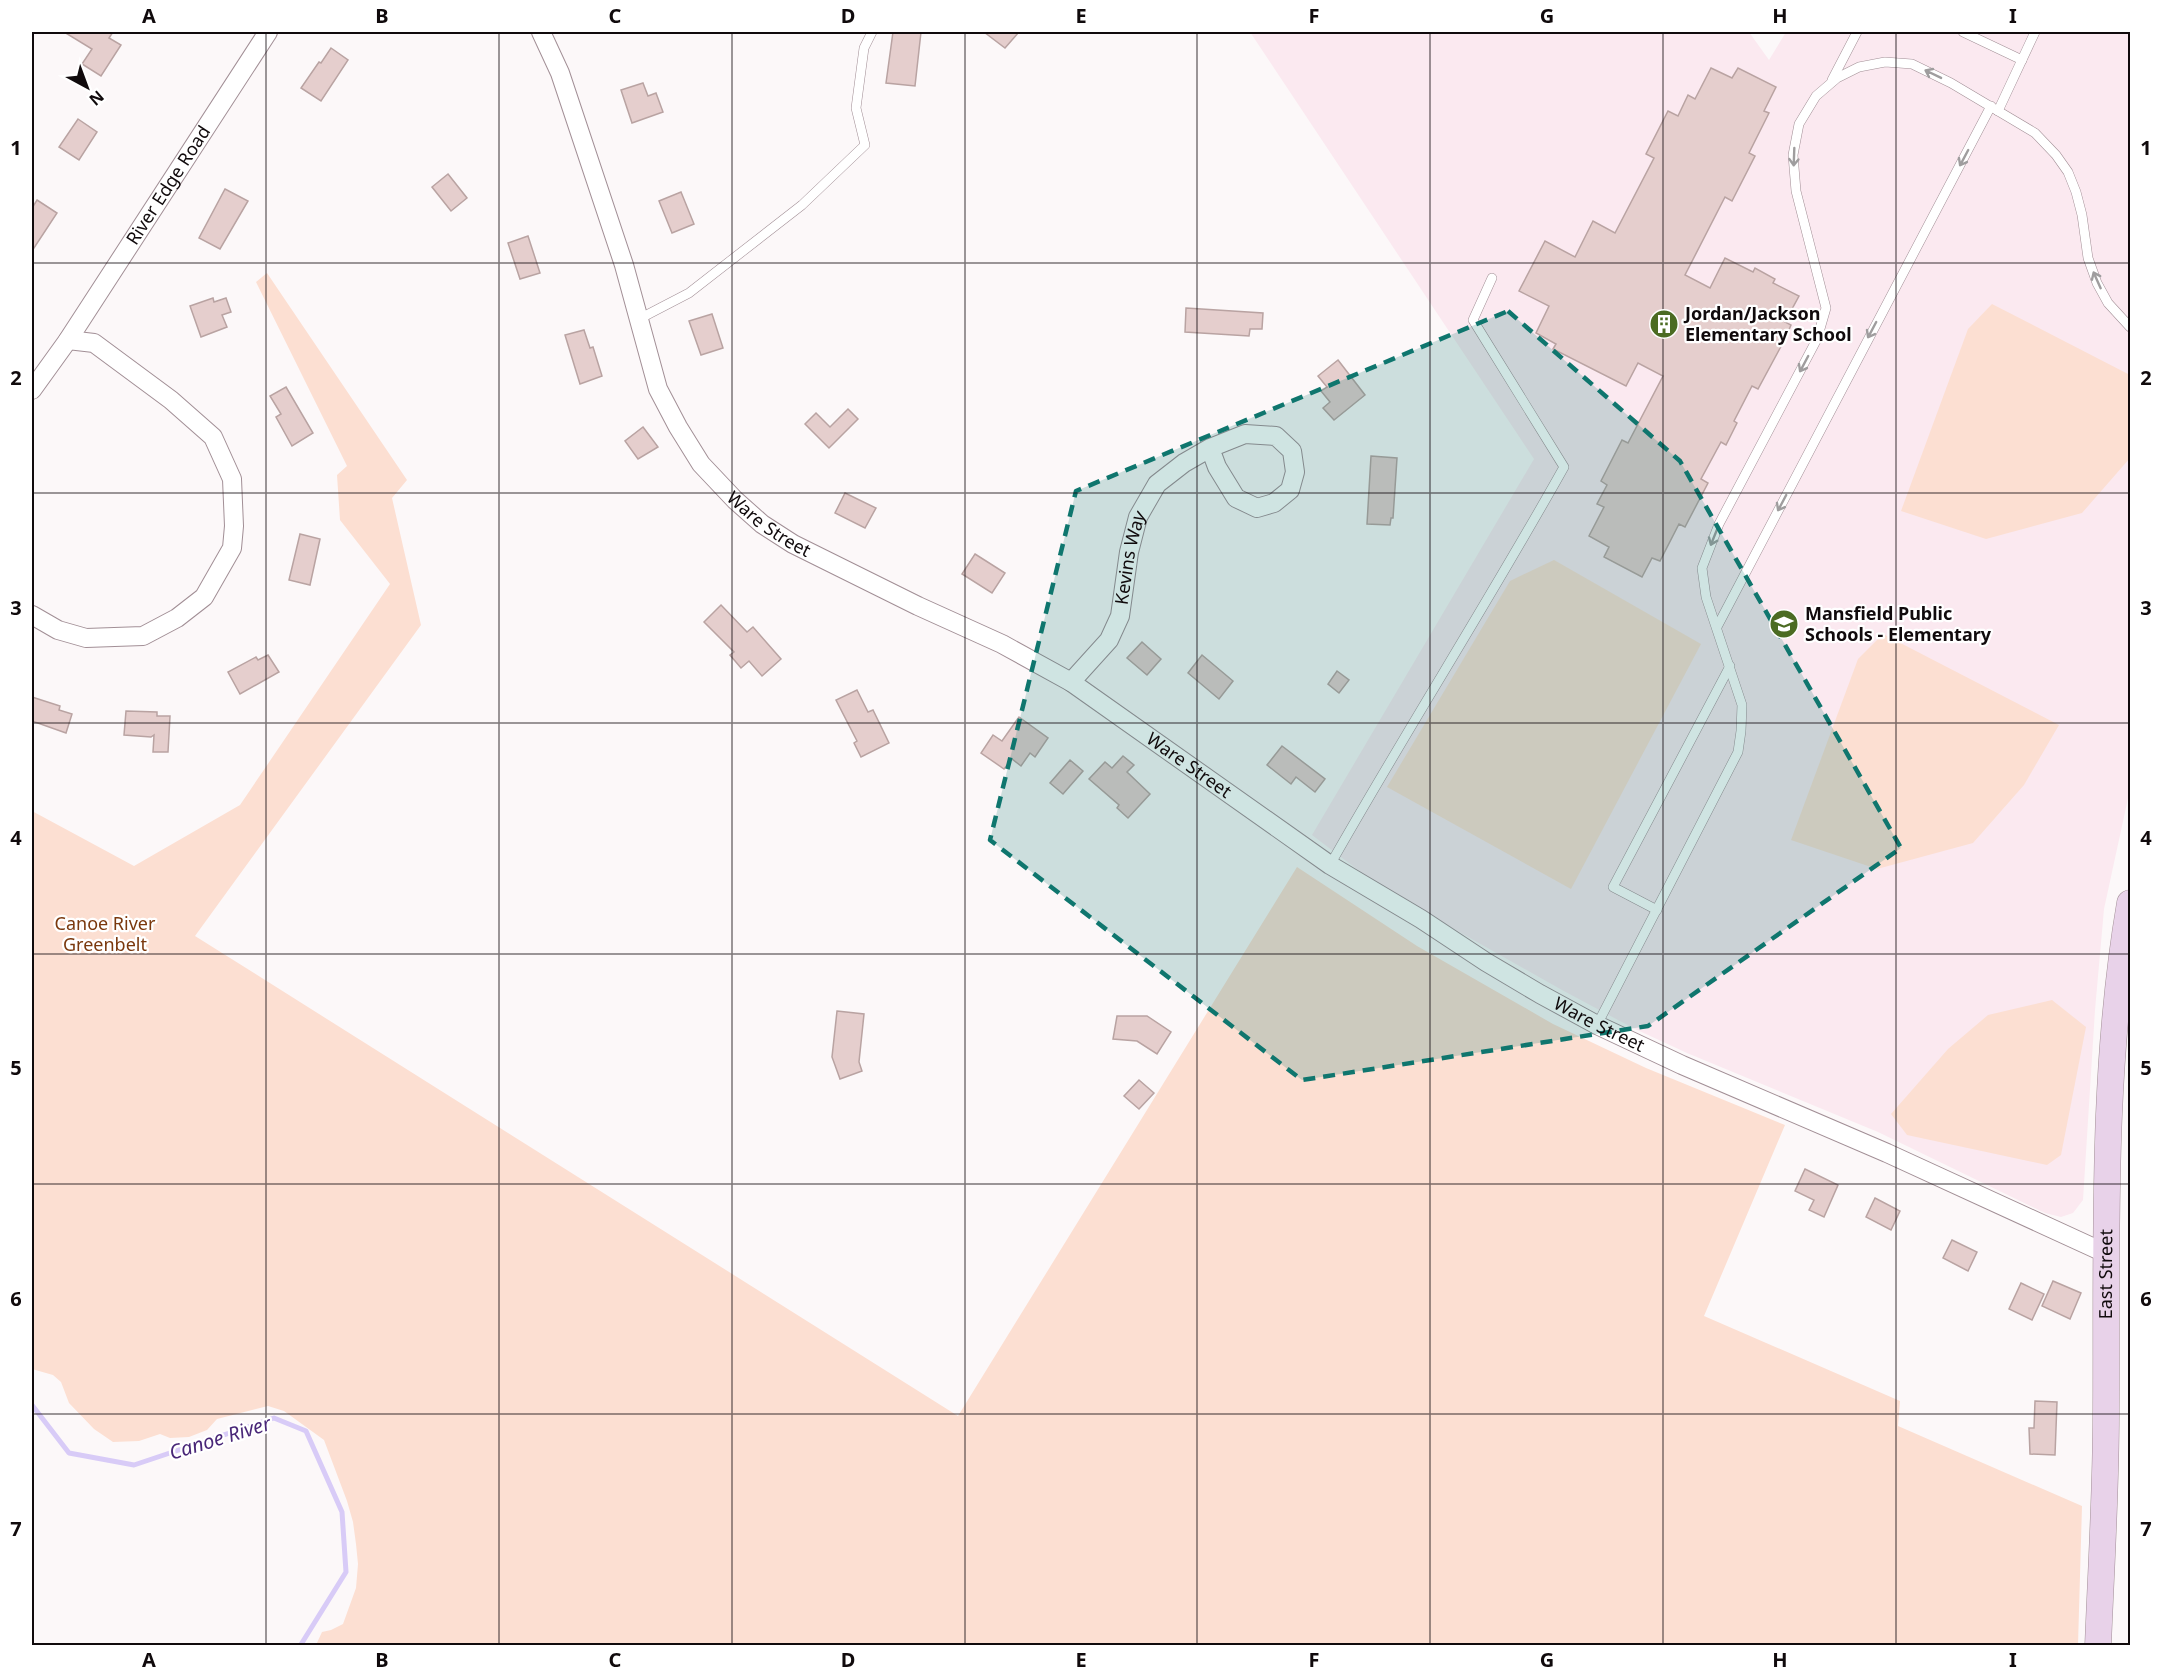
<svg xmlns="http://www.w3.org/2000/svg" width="2162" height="1677" viewBox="0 0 2162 1677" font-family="'Noto Sans',sans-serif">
	<rect width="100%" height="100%" fill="#fcf8f9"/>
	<!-- built -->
	<polygon fill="#fbe9f0" points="1250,32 1749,32 1769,60 1786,32 2130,32 2130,789 2104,909 2095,1010 2083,1200 2073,1213 2061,1217 2045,1213 1878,1132 1687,1053 1633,1028 1562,990 1424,912 1366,876 1312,835 1534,459"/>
	<!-- green -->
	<g fill="#fcdfd2">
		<polygon points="267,273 407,480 392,498 421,625 195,936 958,1416 1297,867 1417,946 1553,1024 1646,1068 1785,1125 1704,1316 1900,1401 1898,1426 2082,1506 2078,1645 316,1645 322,1632 331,1630 343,1624 356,1588 358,1564 356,1544 353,1522 347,1501 324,1440 284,1411 268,1406 217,1419 207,1430 189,1437 170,1438 160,1434 139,1441 113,1442 94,1429 69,1403 61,1382 53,1375 32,1369 32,811 134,866 240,805 390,584 340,520 337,475 347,466 256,282"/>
		<polygon points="1992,304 2130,375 2130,458 2082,513 1986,539 1901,511 1968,329"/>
		<polygon points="1554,560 1701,644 1571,889 1387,787 1510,581"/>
		<polygon points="1883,634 2059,725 2024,785 1973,843 1877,869 1791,840 1858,659"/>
		<polygon points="2052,1000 2086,1027 2061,1155 2047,1165 1907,1135 1891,1114 1948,1049 1988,1015"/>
	</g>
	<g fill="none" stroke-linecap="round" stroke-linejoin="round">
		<!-- stream -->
		<polyline stroke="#d8cbf7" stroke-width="5" points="32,1405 69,1453 134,1465 274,1418 306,1431 342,1512 346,1572 300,1646"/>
	</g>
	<!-- building -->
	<g fill="#e5cecd" stroke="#b9a3a2" stroke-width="1.5">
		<polygon points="64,32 113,32 109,38 121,45 101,76 82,64 92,49"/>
		<polygon points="893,32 921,32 915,86 886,83"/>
		<polygon points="984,32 1019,32 1005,48"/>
		<polygon points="331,48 348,60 321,101 301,88 319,62 321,63"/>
		<polygon points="1711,68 1732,78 1738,68 1776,87 1764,111 1769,113 1749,153 1755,156 1732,201 1725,197 1685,275 1710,288 1725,258 1753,272 1755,268 1775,279 1773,283 1799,296 1785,322 1791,325 1785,339 1758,389 1752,386 1734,421 1737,423 1726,445 1721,442 1701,479 1708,483 1685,527 1679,524 1660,561 1652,558 1642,577 1604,557 1609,547 1589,536 1604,507 1597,504 1607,485 1601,481 1622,440 1628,443 1663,376 1638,363 1626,386 1553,349 1556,344 1536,333 1549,306 1519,291 1545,241 1575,257 1593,221 1615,233 1654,158 1646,154 1668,111 1678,116 1688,95 1695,99"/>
		<polygon points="643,83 648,96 656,93 663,112 632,123 621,90"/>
		<polygon points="78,119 97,132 79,160 59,147"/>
		<polygon points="448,174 467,198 451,211 432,187"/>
		<polygon points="225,189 248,201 220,249 199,238"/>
		<polygon points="681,192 694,224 672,233 659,201"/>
		<polygon points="37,200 57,213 32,251 32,208"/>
		<polygon points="528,236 540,273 520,279 508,243"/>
		<polygon points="213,298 214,302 226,298 231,312 222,315 227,327 201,337 190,306"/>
		<polygon points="1186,308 1263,313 1262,329 1250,329 1249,336 1185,332"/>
		<polygon points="712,314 723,348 701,355 689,321"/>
		<polygon points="584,330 590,348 593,347 602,376 580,384 565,335"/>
		<polygon points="1338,360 1365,395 1334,420 1323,408 1330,402 1321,391 1327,387 1318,376"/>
		<polygon points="286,387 313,433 292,446 276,417 281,414 270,396"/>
		<polygon points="848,409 858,419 829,448 805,424 816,413 830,427"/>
		<polygon points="643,427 658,447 638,459 625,441"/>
		<polygon points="1371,456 1397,458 1393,518 1391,518 1390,525 1367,524"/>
		<polygon points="845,493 876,508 865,528 835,513"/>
		<polygon points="300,534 320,539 310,585 289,580"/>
		<polygon points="975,554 1005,573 992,593 962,574"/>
		<polygon points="721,605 747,632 753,627 781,659 762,676 749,661 741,668 730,655 734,652 704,622"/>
		<polygon points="1142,642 1161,659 1147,675 1127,658"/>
		<polygon points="268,655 279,672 240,694 228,672 256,657 258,660"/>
		<polygon points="1202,655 1233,681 1219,699 1188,673"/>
		<polygon points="1337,671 1349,680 1339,693 1328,684"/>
		<polygon points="857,690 868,712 873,710 889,743 861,757 854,743 857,741 836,700"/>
		<polygon points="32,697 60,706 59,710 72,714 66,733 32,721"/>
		<polygon points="126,711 157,712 157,716 170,716 168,752 153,752 154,735 151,737 124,735"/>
		<polygon points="1019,717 1048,738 1035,757 1030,753 1021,766 1012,759 1004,769 981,753 993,735 1002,741"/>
		<polygon points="1282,746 1325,779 1315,792 1296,777 1291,784 1267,765"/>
		<polygon points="1123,756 1134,765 1127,772 1150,794 1128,818 1117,808 1119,805 1089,779 1105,762 1112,768"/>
		<polygon points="1070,760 1083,771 1063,794 1050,783"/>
		<polygon points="837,1011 864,1014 859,1062 862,1071 840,1079 832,1057"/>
		<polygon points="1117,1016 1147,1016 1171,1032 1157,1054 1137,1041 1113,1039"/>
		<polygon points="1139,1080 1154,1093 1139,1109 1124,1096"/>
		<polygon points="1805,1169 1838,1185 1824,1217 1809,1210 1814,1200 1795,1191"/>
		<polygon points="1875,1198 1900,1211 1891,1230 1866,1217"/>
		<polygon points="1952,1240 1977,1252 1968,1271 1943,1258"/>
		<polygon points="2053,1281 2081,1293 2070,1319 2042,1306"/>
		<polygon points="2021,1283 2044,1294 2032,1320 2009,1309"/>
		<polygon points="2035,1401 2057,1402 2055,1455 2030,1454 2029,1428 2034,1428"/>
	</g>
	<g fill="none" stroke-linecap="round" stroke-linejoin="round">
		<!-- lane casing -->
		<g stroke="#a28f96" stroke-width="10">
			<g id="lane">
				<polyline points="1963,32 2022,60"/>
				<polyline points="1832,80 1857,32"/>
				<polyline points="1998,111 2035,32"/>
				<polyline points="639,319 689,293 802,205 865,145 856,108 864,48 872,32"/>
				<polyline points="1717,627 1991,106"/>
				<path d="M 1330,865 C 1406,731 1489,601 1564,467 L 1473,320 L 1492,278"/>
				<polyline points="1657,910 1613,887 1730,666"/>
				<polyline points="1597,1025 1738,752 1741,731 1742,705 1706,597 1702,568 1719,524 1817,339 1826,308 1796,191 1793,155 1799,124 1816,96 1837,78 1859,67 1885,62 1912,64 1951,83 2035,133 2056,155 2068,172 2076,192 2082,215 2088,258 2097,283 2108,303 2130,327"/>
			</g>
		</g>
		<!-- street casing -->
		<g stroke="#a28f96" stroke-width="20">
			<g id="street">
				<path id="s1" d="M 541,32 L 560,73 L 624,265 L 658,389 L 678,427 L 701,464 L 735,500 L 762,524 L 793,544 L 918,606 L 1002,644 L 1071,682 L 1330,865 L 1421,919 L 1486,962 L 1540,994 L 1597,1025 L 1682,1065 L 1887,1153 L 2105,1253"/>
				<path id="s2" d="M 32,390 L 68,340 L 268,32"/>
				<polyline points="32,615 58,630 86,638 143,636 177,618 204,597 232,548 234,526 232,479 213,437 171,400 94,343 68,340"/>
				<path id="s3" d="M 1071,682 L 1109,640 L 1120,616 L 1129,552 L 1138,517 L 1157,484 L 1184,463 L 1210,448 L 1245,434 L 1276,436 L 1292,451 L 1295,472 L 1290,490 L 1274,503 L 1257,508 L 1236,498 L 1217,467 L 1210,448"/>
			</g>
		</g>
		<!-- secondary casing -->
		<g stroke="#a28f96" stroke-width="27">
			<g id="secondary">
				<path id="s4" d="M 2098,1646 C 2101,1569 2106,1492 2106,1414 C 2107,1244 2101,1072 2130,903"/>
			</g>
		</g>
		<!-- lane -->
		<use href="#lane" stroke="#fff" stroke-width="9"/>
		<!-- street -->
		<use href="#street" stroke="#fff" stroke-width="18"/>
		<!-- secondary -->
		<use href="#secondary" stroke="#e8d2e9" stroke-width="26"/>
	</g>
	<!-- one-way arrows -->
	<defs><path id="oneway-shaft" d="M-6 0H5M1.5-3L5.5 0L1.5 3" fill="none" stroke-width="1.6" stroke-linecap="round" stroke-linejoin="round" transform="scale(1.5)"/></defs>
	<g stroke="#9f9d9e">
		<use href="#oneway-shaft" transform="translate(1933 74) rotate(-154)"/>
		<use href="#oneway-shaft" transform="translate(1794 157) rotate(92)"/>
		<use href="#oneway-shaft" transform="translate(1964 158) rotate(118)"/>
		<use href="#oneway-shaft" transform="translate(2097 280) rotate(-114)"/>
		<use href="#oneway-shaft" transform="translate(1872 330) rotate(118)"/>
		<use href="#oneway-shaft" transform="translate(1804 364) rotate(118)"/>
		<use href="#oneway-shaft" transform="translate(1782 503) rotate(118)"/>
		<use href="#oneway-shaft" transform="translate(1714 537) rotate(112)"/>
	</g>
	<!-- marked area -->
	<path fill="#0f766e" fill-opacity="0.2" stroke="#0f766e" stroke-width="4.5" stroke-dasharray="12 8" stroke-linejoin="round" d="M 1508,311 L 1680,461 L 1901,848 L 1648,1026 L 1302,1080 L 990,840 L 1076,491 Z"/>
	<!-- grid -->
	<path fill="none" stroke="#100a0c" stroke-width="1.5" stroke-opacity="0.55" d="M 266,32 L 266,1646M 499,32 L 499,1646M 732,32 L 732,1646M 965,32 L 965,1646M 1197,32 L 1197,1646M 1430,32 L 1430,1646M 1663,32 L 1663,1646M 1896,32 L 1896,1646M 32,263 L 2130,263M 32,493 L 2130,493M 32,723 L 2130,723M 32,954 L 2130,954M 32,1184 L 2130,1184M 32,1414 L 2130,1414"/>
	<!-- icons -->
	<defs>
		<g id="building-disc" transform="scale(1.5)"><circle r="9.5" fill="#4b6b22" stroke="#fff"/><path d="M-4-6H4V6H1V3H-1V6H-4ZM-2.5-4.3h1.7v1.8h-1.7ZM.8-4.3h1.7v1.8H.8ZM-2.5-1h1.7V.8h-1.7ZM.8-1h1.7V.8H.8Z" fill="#fff"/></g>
		<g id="school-disc" transform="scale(1.5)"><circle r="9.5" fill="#4b6b22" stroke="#fff"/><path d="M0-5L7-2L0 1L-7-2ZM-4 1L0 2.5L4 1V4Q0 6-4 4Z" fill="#fff"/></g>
	</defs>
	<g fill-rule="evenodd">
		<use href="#building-disc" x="1664" y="324"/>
		<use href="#school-disc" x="1784" y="624"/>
	</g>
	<g text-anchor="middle" stroke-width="4.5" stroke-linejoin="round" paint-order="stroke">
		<!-- street labels -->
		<g font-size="18" fill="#100a0c" stroke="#fff">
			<text dy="6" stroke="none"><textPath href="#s2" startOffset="246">River Edge Road</textPath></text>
			<text dy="6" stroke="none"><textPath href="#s1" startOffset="554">Ware Street</textPath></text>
			<text dy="6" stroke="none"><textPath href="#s3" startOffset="142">Kevins Way</textPath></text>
			<text dy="6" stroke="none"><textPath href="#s1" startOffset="1040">Ware Street</textPath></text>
			<text dy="6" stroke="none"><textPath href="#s1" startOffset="1526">Ware Street</textPath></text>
			<text dy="6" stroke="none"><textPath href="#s4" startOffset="372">East Street</textPath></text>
		</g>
		<!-- poi labels -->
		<g font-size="18" font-weight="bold" fill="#100a0c" stroke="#fff" text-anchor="start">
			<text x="1685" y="320">Jordan/Jackson<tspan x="1685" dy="21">Elementary School</tspan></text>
			<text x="1805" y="620">Mansfield Public<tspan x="1805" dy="21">Schools - Elementary</tspan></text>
		</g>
		<!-- park labels -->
		<g font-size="18" fill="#7a380d" stroke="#fff">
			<text x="105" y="930">Canoe River<tspan x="105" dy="21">Greenbelt</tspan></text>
		</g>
		<!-- water labels -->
		<g font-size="20" font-style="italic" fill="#492778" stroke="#fff">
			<text transform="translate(220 1438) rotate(-17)" y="7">Canoe River</text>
		</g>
	</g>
	<!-- border -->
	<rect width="2162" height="1677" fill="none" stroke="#ffffff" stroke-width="66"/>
	<!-- north arrow -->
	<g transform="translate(87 87) rotate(139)" stroke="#ffffff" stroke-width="4.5" paint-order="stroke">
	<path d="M0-4.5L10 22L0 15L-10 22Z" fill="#100a0c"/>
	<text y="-9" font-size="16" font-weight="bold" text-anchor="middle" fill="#100a0c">N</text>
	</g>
	<rect x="33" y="33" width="2096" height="1611" fill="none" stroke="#100a0c" stroke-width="2"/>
	<g font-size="20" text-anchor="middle" font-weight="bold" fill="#100a0c">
		<text x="149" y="23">A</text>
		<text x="382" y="23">B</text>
		<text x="615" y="23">C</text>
		<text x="848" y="23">D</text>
		<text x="1081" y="23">E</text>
		<text x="1314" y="23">F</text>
		<text x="1547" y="23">G</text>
		<text x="1780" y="23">H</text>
		<text x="2013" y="23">I</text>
		<text x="16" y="155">1</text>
		<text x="2146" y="155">1</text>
		<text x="16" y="385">2</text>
		<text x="2146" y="385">2</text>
		<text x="16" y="615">3</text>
		<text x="2146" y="615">3</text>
		<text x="16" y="845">4</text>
		<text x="2146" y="845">4</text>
		<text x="16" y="1075">5</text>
		<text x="2146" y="1075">5</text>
		<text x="16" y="1306">6</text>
		<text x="2146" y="1306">6</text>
		<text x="16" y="1536">7</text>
		<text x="2146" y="1536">7</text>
		<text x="149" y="1667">A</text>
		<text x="382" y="1667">B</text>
		<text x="615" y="1667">C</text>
		<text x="848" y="1667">D</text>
		<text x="1081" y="1667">E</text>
		<text x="1314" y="1667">F</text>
		<text x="1547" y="1667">G</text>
		<text x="1780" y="1667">H</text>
		<text x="2013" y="1667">I</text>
	</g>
</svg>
